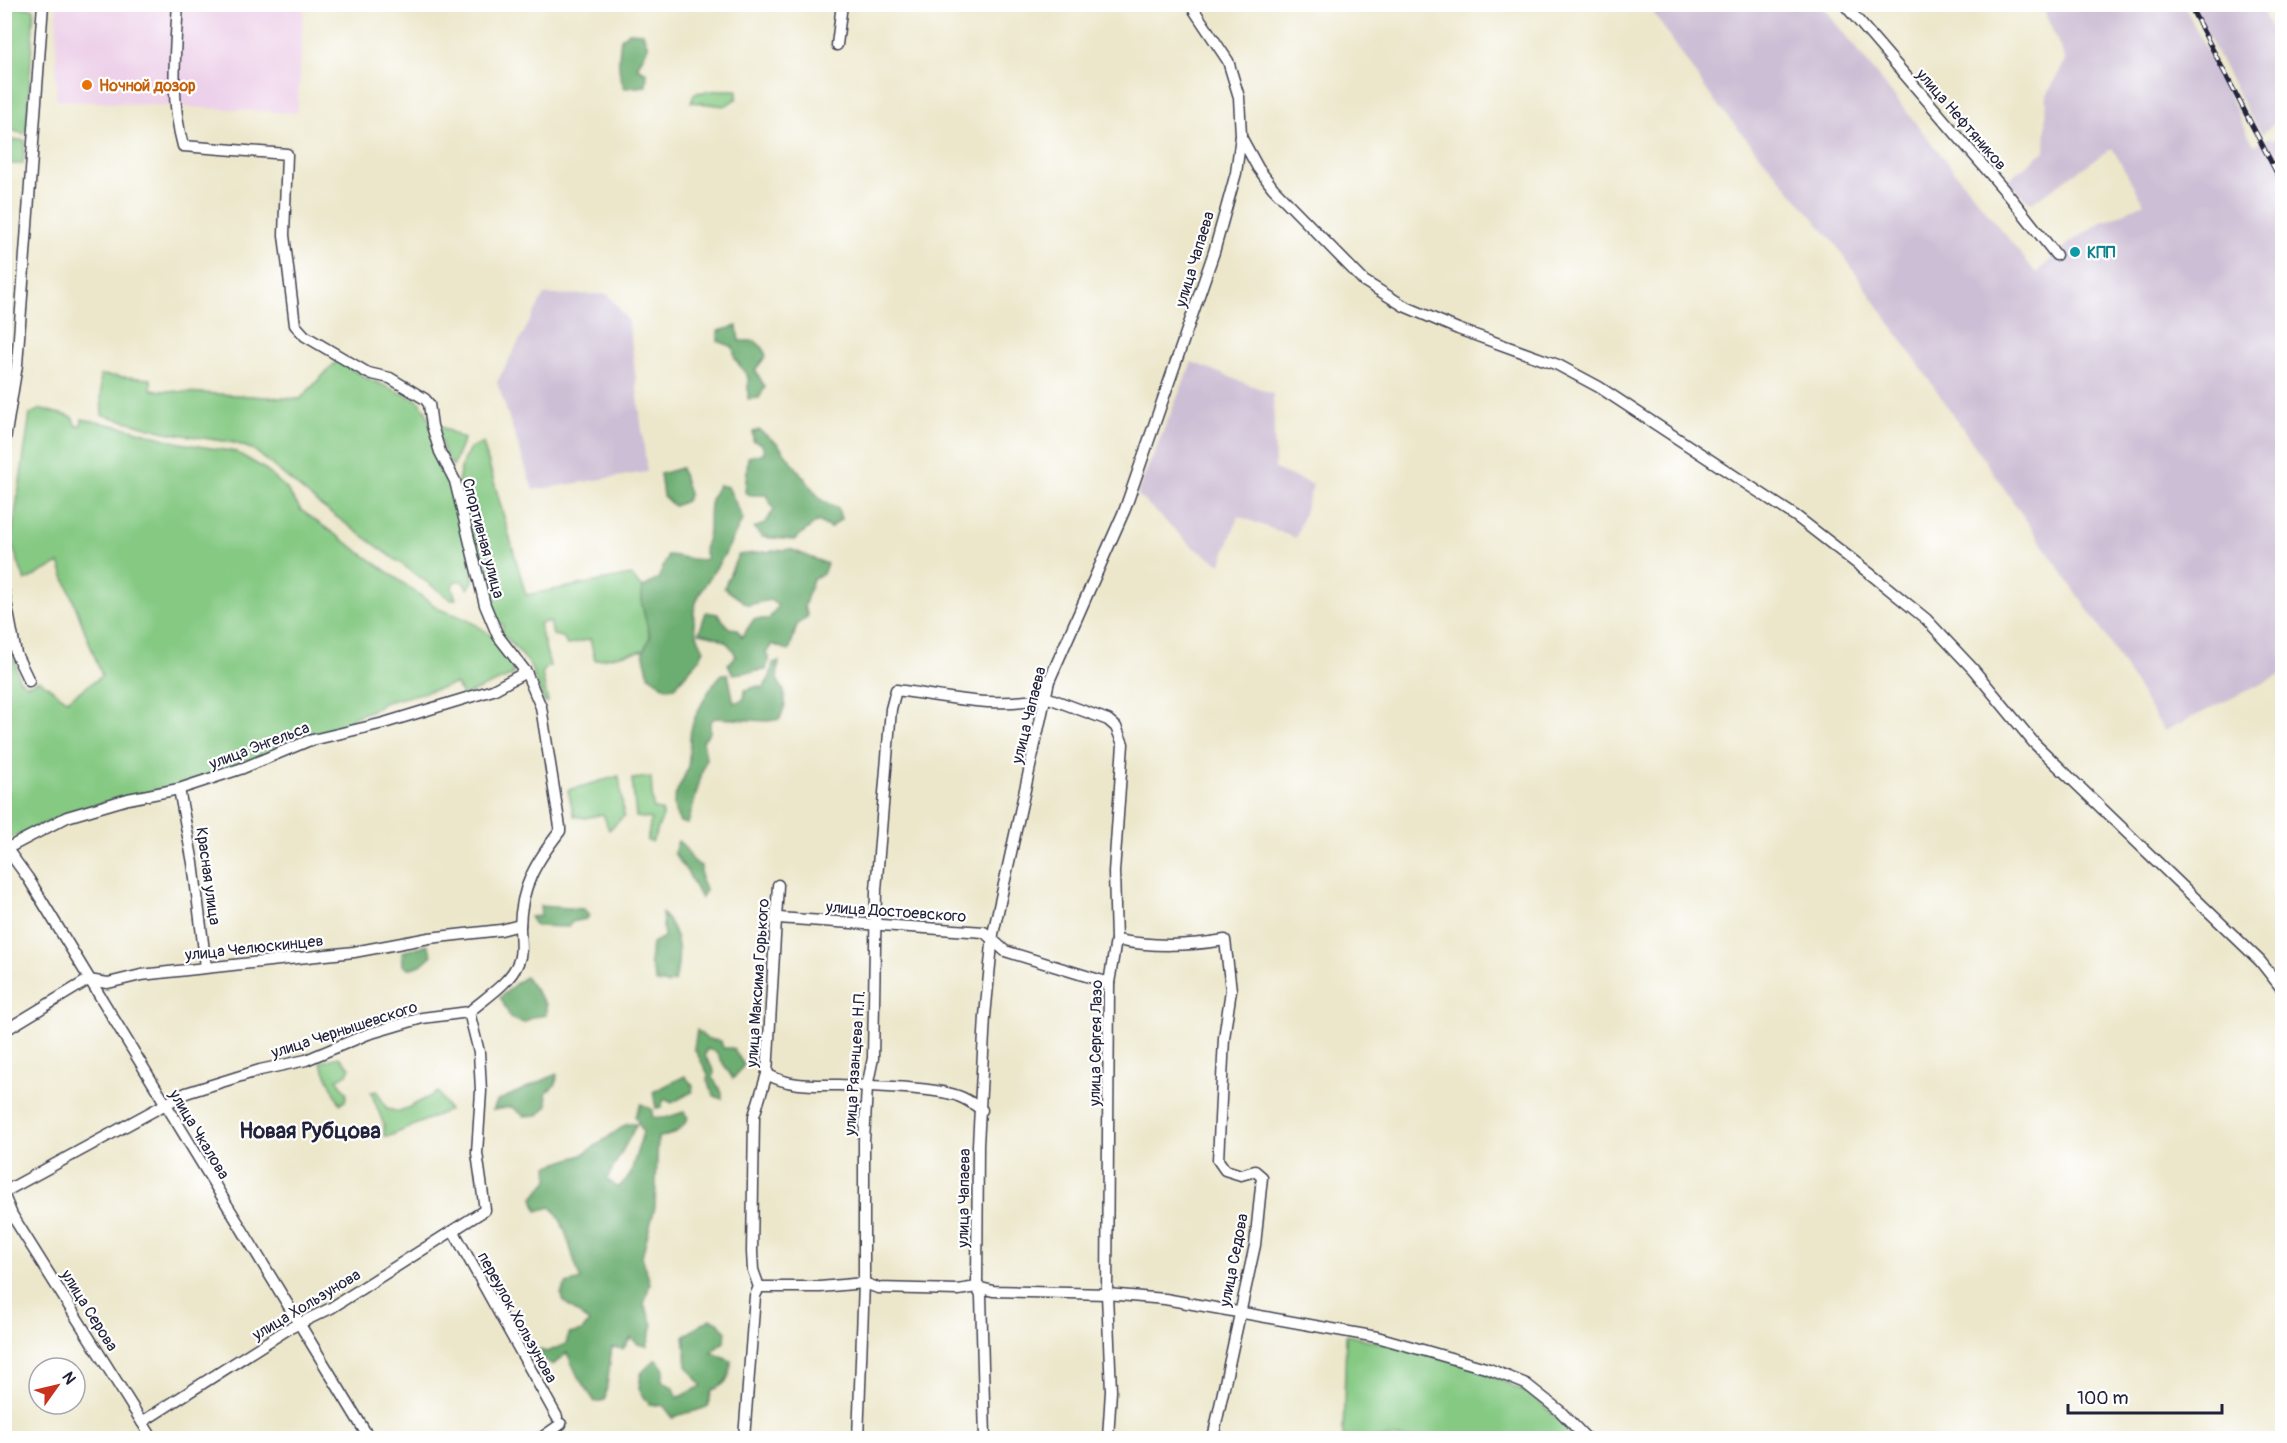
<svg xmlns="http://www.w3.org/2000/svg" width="2287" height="1443" viewBox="0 0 2287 1443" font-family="Pangolin,sans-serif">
	<rect width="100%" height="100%" fill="#fff"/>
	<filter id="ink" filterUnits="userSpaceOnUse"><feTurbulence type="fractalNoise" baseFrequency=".0167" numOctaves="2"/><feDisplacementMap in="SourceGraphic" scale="12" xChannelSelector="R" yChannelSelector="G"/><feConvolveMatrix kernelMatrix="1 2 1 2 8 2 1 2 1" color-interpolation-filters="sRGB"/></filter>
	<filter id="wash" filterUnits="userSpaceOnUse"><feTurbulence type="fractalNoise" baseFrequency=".008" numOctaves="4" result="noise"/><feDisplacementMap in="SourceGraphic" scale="24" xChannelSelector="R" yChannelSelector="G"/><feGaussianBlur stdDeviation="1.35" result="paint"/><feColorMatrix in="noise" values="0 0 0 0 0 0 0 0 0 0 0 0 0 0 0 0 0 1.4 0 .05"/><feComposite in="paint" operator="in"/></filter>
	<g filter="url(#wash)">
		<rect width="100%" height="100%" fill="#ece7cb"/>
		<!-- built -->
		<polygon fill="#edd0e9" points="57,5 304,5 297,113 56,100"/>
		<!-- industrial -->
		<g fill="#ccbed4">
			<polygon points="1648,5 1821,5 2036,273 2068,244 2104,220 2109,220 2144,203 2112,148 2031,203 2006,181 2045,151 2047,95 2066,60 2041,5 2184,5 2254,145 2270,137 2272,140 2282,133 2282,674 2164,731 2101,629 1836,245 1712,98"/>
			<polygon points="2192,5 2259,5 2282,50 2282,116 2262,134 2248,113"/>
			<polygon points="608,294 629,322 647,472 533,490 497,382 544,295"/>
			<polygon points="1192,362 1273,394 1275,469 1313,485 1296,538 1238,516 1221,564 1194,548 1137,494"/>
		</g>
		<!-- green -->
		<g fill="#85c983" stroke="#54765f" stroke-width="1.5">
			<polygon points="4,5 34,9 27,126 24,134 5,128"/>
			<polygon points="721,90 737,90 737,98 725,106 691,102 695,93"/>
			<polygon points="4,140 25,140 23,164 9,164 10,158 5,157"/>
			<polygon points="338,360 366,378 418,400 426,411 452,485 473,566 473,581 468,589 462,581 455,581 452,587 456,599 450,599 320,505 254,450 235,443 165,432 102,415 100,375 151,379 151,390 300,399"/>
			<path d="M 41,409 L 72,417 L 76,426 L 81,425 L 82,419 L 131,429 L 180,443 L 236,452 L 262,467 L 286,488 L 301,510 L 441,610 C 469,618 514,641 513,675 L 463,696 L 456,684 L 383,703 L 377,708 L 352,718 L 352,724 L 179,785 L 73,811 L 13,838 L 4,833 L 4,615 L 19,679 L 27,685 L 39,680 L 67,700 L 102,676 L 59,563 L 25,581 L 11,542 L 30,414 Z"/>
			<polygon points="435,423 464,439 453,466 447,459"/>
			<polygon points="483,443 526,595 631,575 642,588 642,605 650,637 644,650 595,660 590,639 567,645 563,637 553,635 550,621 539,624 550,666 545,669 542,674 548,702 544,702 529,663 502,633 503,625 495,622 458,481 463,461 470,448"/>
			<polygon points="619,776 624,816 609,830 603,814 585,818 574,816 568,790"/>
			<polygon points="651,777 653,808 662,811 663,816 652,842 647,841 651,819 636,817 632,779"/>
			<polygon points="339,1057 350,1067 347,1074 337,1079 347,1093 345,1101 340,1104 320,1062"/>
			<polygon points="377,1091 387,1109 400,1112 438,1092 449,1110 390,1136 384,1136 384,1125 371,1092"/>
			<polygon points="1346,1335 1461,1360 1533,1396 1570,1429 1576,1438 1343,1438"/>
		</g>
		<!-- forest -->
		<g fill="#6cad71" stroke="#476856" stroke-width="1.5">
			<path d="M 629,32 L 643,33 L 648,47 L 637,68 L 647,73 L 646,86 L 625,88 C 616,72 619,57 621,38 Z"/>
			<polygon points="737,326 739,341 755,341 763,348 766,356 755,370 765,387 759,398 748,399 748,377 735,359 733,347 718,341 718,331"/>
			<polygon points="759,430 778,444 821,500 838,508 841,519 830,528 818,521 794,540 762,537 754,528 764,524 774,510 766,495 750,495 745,492 748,457 764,453 762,444 753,441 753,432"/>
			<polygon points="681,468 689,494 686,501 674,506 663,496 660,474"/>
			<path d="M 719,485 L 728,487 L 743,519 C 734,534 728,551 718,565 C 697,597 683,612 704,650 L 699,659 L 675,687 L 666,688 L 649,676 L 643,652 L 650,637 L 642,605 L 642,588 L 658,579 L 668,555 C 683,556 692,562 707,559 L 704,549 C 716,523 701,509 719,485 Z"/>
			<path d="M 790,549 L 827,564 L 823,574 L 813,579 L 804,607 L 808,616 L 797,625 L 789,651 L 772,644 L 766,653 L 769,659 L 766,670 L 733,674 L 728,664 L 736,656 C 729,639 716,636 699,633 L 706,612 L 718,614 L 729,628 L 737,629 L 742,637 L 754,619 L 769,619 L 778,606 L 770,600 L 748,605 L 724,588 L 738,555 Z"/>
			<path d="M 779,661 L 777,679 L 784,691 L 785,705 L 780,719 L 768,721 L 715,718 L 710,722 L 710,732 L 703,741 L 706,758 L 688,824 L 680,822 C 665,797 682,789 688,766 C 690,755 689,741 691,730 C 694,715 711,685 722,674 L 728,674 L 734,703 L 744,699 L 745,690 L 758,686 L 763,688 L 770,677 L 773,663 Z"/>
			<path d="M 678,841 C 690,849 687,859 701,866 L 701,881 L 706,890 L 701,899 L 688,873 L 674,853 Z"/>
			<polygon points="540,906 584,909 589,916 586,919 572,922 568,927 536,926 530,917 541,916"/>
			<path d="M 662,913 C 681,933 681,956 675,981 L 668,984 L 656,982 L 650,963 L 652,943 L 664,937 Z"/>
			<polygon points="428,945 432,955 421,965 408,969 403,965 402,952"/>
			<path d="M 526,977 L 546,1005 L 546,1015 L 533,1017 L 524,1023 L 511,1019 L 500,997 C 510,990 515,982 526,977 Z"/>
			<polygon points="697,1030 707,1039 721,1041 723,1048 733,1048 744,1065 733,1079 716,1052 707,1049 705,1056 714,1071 713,1078 722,1093 722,1099 714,1096 707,1080 708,1074 694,1048"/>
			<polygon points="557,1074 556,1084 546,1093 548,1105 539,1115 524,1116 512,1107 493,1110 497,1101"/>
			<polygon points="685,1076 693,1086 692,1092 672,1103 664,1099 661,1107 656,1108 653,1092"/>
			<path d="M 641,1104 L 653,1110 L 652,1117 L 665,1118 L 684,1112 L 688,1118 C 681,1131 673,1136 658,1137 L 655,1207 L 642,1256 L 650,1283 L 644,1304 L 653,1324 L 647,1346 L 638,1344 L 631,1338 L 623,1349 L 612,1347 L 605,1400 L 595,1402 L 578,1377 L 567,1353 L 553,1365 L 532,1353 L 530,1347 L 547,1352 L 566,1344 L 569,1334 L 582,1331 L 589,1322 L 562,1300 L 561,1294 L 566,1284 L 581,1280 C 572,1259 566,1221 551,1207 L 537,1211 L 533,1198 L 548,1180 L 548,1166 L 582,1155 L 627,1124 L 637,1124 L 607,1179 L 618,1188 L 630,1175 L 643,1132 L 635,1116 Z"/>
			<path d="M 710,1319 L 718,1322 L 726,1332 L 724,1342 L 711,1352 L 731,1361 C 731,1376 727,1385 712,1390 L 708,1406 C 696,1413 685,1411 673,1418 L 664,1406 L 649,1404 L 639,1389 L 641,1373 L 656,1359 L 664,1369 L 662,1381 L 674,1388 L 677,1398 L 702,1386 L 687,1366 L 684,1336 Z"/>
		</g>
	</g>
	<g filter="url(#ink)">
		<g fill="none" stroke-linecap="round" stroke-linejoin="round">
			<!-- minor casing -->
			<g stroke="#404051" stroke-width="13">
				<g id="minor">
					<polyline points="1844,4 2011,198 2056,255"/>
					<polyline points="837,45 842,4"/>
					<polyline points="1241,137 1258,168 1273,188 1364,281 1404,306 1458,329 1558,365 1599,387 1797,517 1873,576 1926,619 1973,669 2034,743 2260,961 2282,989"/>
					<polyline points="4,446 17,365 43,4"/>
					<polyline points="4,591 16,654 29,681"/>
					<polyline points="1046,697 1108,720 1116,727 1123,744 1114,872 1116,940 1109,983 1107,1294 1111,1391 1108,1438"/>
					<polyline points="179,789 193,863 206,967"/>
					<polyline points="4,845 28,878 369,1438"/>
					<polyline points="4,850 67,817 128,799 179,789 243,768 308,741 384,723 493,690 526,672"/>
					<polyline points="778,918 984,932 1005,951 1109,983"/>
					<path d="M 1116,940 C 1154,947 1187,946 1225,940 L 1231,990 L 1224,1038 L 1218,1160 L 1225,1170 L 1241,1175 L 1255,1171 L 1262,1177 L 1255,1245 L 1213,1438"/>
					<polyline points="4,1031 88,980 108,983 141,975 354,952 429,938 501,930 520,925"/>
					<path d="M 767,1074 C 789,1087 814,1085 839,1085 C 867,1086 933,1087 958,1096 C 967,1099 975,1105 982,1110"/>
					<polyline points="4,1192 186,1093 260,1070 306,1060 368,1034 422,1018 469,1012"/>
					<polyline points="4,1196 12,1215 152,1438"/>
					<polyline points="454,1232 557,1417"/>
					<polyline points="759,1287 820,1287 864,1283 878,1288 958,1290 977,1287 993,1291 1107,1294 1165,1299 1377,1337 1489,1369 1526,1384 1560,1411 1586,1438"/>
					<path d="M 142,1422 L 288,1329 L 331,1308 L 485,1210 L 477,1153 L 481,1091 L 479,1052 L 469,1012 C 485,998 510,983 518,963 C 523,952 520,939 520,927 C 521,886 536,862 560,831 L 560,827 L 541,707 L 526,672 L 498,636 L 485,605 L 455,481 L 440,452 L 432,426 L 429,404 L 425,399 L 390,378 L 368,373 L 305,336 L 295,325 L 284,235 L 287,154 L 183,146 C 170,99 175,52 178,4"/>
					<polyline points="541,1438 561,1424"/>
					<polyline points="744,1438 755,1296 759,1287 753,1270 752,1252 754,1116 767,1074 778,885"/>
					<path d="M 858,1438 L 864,1283 L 864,1141 L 867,1087 L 873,1058 L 876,890 L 891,709 L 896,690 C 944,696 998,710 1046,697"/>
					<polyline points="985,1438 981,1296 977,1287 978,1145 985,1016 993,934 1049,681 1125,509 1214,252 1236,173 1241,136 1239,97 1228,61 1190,4"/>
				</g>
			</g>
			<!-- minor -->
			<use href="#minor" stroke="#fff" stroke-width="10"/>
			<!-- rail casing -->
			<g stroke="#22223b" stroke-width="5">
				<polyline id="rail" points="2189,4 2282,183"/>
			</g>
			<!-- rail -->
			<use href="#rail" stroke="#fff" stroke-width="3" stroke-dasharray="9" stroke-linecap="butt"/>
		</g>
	</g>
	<!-- markers -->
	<circle fill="#e8710a" stroke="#fff" stroke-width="2" cx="87" cy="85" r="6"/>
	<circle fill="#0f9aa8" stroke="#fff" stroke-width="2" cx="2075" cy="252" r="6"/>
	<g text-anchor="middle" stroke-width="4.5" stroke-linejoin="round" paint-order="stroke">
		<!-- food labels -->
		<g font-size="16" font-weight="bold" fill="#c56008" stroke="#fff" text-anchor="start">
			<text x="99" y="91">Ночной дозор</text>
		</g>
		<!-- street labels -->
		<g font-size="16" fill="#22223b" stroke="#fff">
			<text transform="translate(1962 119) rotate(49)" y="6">улица Нефтяников</text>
			<text transform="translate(1194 259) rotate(-73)" y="6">улица Чапаева</text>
			<text transform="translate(484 538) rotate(75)" y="6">Спортивная улица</text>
			<text transform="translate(1028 715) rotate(-76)" y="6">улица Чапаева</text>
			<text transform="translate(259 745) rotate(-21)" y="6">улица Энгельса</text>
			<text transform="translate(209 876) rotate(82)" y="6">Красная улица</text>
			<text transform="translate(896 911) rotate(4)" y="6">улица Достоевского</text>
			<text transform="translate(254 947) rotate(-6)" y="6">улица Челюскинцев</text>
			<text transform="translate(757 983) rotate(-86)" y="6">улица Максима Горького</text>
			<text transform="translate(344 1029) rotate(-18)" y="6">улица Чернышевского</text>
			<text transform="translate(1095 1043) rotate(-89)" y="6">улица Сергея Лазо</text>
			<text transform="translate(854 1063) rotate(-86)" y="6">улица Рязанцева Н.П.</text>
			<text transform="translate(200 1134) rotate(59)" y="6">улица Чкалова</text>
			<text transform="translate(963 1198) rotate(-89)" y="6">улица Чапаева</text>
			<text transform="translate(1233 1260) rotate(-79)" y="6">улица Седова</text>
			<text transform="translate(306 1304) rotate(-31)" y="6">улица Хользунова</text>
			<text transform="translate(90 1310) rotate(58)" y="6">улица Серова</text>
			<text transform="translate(518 1317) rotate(61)" y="6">переулок Хользунова</text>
		</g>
		<!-- culture labels -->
		<g font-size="16" font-weight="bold" fill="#0d838f" stroke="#fff" text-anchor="start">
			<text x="2087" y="258">КПП</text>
		</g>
		<!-- district labels -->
		<g font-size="22" font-weight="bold" fill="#22223b" stroke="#fff">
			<text x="310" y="1138">Новая Рубцова</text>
		</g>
	</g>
	<!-- margin -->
	<rect width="2287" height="1443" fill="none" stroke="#fff" stroke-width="24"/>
	<!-- north arrow -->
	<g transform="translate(57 1386) rotate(56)"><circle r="28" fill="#ffffff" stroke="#a7a7b1" stroke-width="1.5"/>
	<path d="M0-4.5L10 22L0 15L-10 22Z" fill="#c8321e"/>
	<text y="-9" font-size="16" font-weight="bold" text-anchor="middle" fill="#22223b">N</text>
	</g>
	<!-- scale -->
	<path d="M2068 1404v9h154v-9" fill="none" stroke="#22223b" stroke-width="3"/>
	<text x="2077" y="1404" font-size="18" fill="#22223b" stroke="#ffffff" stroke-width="4.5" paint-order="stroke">100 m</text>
</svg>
